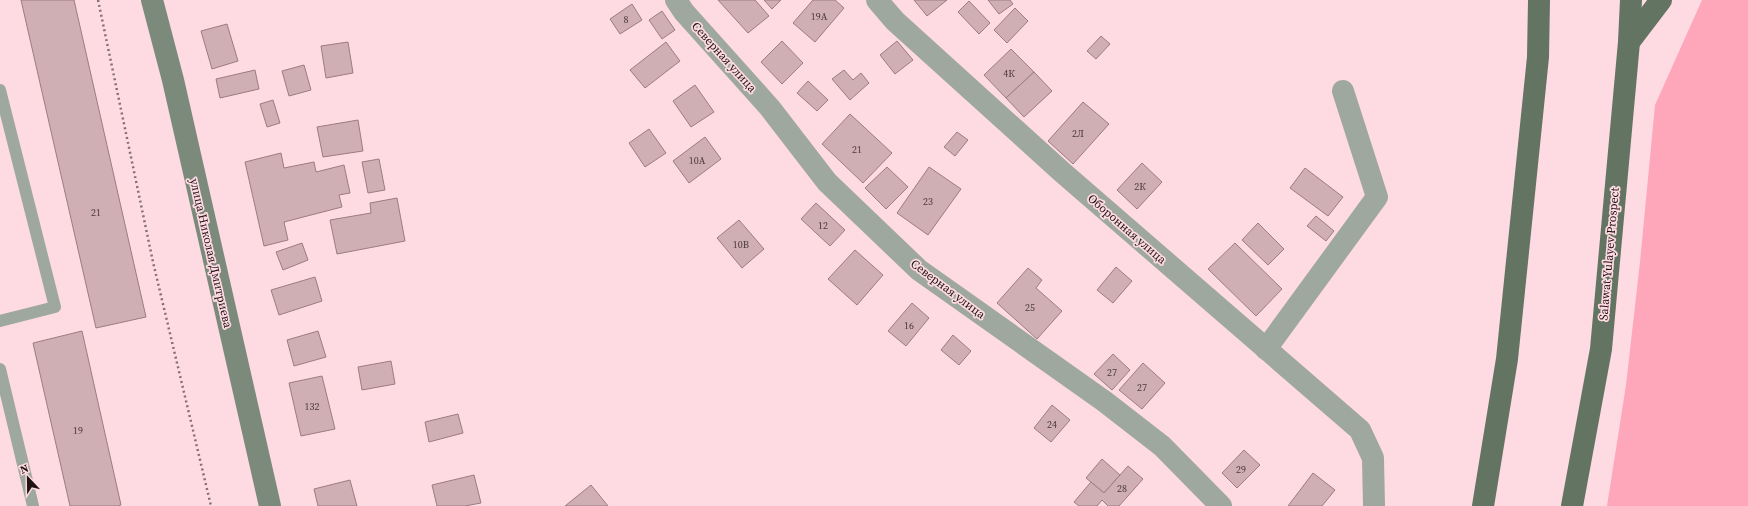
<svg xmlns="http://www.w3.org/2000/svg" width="1748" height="506" viewBox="0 0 1748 506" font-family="'Source Serif 4',serif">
	<rect width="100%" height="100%" fill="#fedbe2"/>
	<!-- green -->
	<polygon fill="#fea7bb" points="1702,0 1748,0 1748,506 1607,506 1626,385 1640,262 1655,105"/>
	<!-- building -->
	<g fill="#cfaeb4" stroke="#9b7c82">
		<polygon points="21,0 74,0 146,317 96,328"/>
		<polygon points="718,0 755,0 769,16 748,33"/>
		<polygon points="764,0 781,0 772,9"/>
		<polygon points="813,0 835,0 844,8 815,42 793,23"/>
		<polygon points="914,0 947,0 927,16"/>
		<polygon points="988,0 1010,0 1013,4 999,14"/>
		<polygon points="969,1 990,23 979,34 958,12"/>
		<polygon points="632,4 642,20 620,34 610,19"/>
		<polygon points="1015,8 1028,21 1007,43 994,30"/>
		<polygon points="662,11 675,30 662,39 649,20"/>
		<polygon points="227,24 238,61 212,69 201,31"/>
		<polygon points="1101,36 1110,44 1096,59 1087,51"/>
		<polygon points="782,41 803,63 782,84 761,62"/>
		<polygon points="897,41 913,60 895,74 880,55"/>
		<polygon points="348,42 353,73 326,78 321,46"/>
		<polygon points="666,42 680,61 645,88 630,70"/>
		<polygon points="1011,49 1034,72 1006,98 984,75"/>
		<polygon points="304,65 311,90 289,96 282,71"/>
		<polygon points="255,70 259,89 220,98 216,79"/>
		<polygon points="844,70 853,80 861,73 869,83 850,100 832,79"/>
		<polygon points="1034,72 1052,91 1024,117 1006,98"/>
		<polygon points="808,81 828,100 817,111 797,93"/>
		<polygon points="695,85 714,112 691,127 673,101"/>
		<polygon points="273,100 280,123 267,127 260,104"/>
		<polygon points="1083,102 1109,124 1073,164 1048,141"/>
		<polygon points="850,114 892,153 863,183 822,144"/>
		<polygon points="358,120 363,151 323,157 317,127"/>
		<polygon points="649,129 666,153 645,167 629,143"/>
		<polygon points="957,132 968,140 955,156 944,147"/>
		<polygon points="705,137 721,159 689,183 673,161"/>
		<polygon points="281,153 284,168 314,162 316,172 344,165 350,193 339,195 342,207 284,222 288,240 264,246 245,162"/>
		<polygon points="379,159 385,190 368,193 362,162"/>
		<polygon points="1142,163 1162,182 1137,209 1117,190"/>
		<polygon points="887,167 908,187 886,209 865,188"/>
		<polygon points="929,167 961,189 928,235 897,213"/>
		<polygon points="1305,168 1343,197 1328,216 1290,188"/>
		<polygon points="397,198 405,241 337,254 330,220 371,213 370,203"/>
		<polygon points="816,203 845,230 830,246 801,219"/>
		<polygon points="1316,216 1334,231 1326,241 1307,226"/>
		<polygon points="739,220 764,249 742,268 717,238"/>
		<polygon points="1258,223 1284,249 1268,265 1242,240"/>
		<polygon points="302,243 308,260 283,270 276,252"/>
		<polygon points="1235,243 1282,289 1256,316 1208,269"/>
		<polygon points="855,250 883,275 857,305 828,279"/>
		<polygon points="1116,267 1132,281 1113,303 1097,290"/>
		<polygon points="1028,268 1042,280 1036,288 1062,311 1037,339 997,303"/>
		<polygon points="315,277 322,301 279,315 271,290"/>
		<polygon points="912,303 929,318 906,346 888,331"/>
		<polygon points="82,331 121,505 118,506 70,506 33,343"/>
		<polygon points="318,331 326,357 294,366 287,340"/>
		<polygon points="953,335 971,351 959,365 941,350"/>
		<polygon points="1113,354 1130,370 1112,390 1094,374"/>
		<polygon points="391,361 395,384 362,390 358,367"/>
		<polygon points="1143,363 1165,383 1142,409 1119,390"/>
		<polygon points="322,376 335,429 301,436 289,383"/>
		<polygon points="1052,405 1070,420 1051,442 1034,428"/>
		<polygon points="458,414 463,433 429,442 425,422"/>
		<polygon points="1244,450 1260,465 1237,488 1222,473"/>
		<polygon points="1102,459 1120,475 1104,493 1086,478"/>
		<polygon points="1128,466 1143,479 1119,506 1108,506 1102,500 1097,506 1079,506 1074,502 1091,482 1104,493"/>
		<polygon points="1313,473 1335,490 1322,506 1288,506"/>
		<polygon points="474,475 481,503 465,506 437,506 432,485"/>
		<polygon points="350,480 357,506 318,506 314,489"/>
		<polygon points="591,485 608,506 565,506"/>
	</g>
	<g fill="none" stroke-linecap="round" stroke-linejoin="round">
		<!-- path -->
		<polyline stroke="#866f74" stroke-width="2.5" stroke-dasharray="2 3" stroke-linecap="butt" points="98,0 153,262 211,506"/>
		<!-- lane -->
		<g stroke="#9fa89e" stroke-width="12">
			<polyline points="0,90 55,307 0,321"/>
			<polyline points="0,369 33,506"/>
		</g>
		<!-- street -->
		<g stroke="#9fa89e" stroke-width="22">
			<polyline points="676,0 684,12 770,108 827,182 919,270 1104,401 1162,446 1221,506"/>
			<polyline points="877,0 895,21 1062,172 1360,430 1373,458 1374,506"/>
			<polyline points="1266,349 1377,197 1343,91"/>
		</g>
		<!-- secondary -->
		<polyline stroke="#7c8a7b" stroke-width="22" points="152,0 173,80 270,506"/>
		<!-- primary -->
		<g stroke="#647462" stroke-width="22">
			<polyline points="1629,42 1661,0"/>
			<polyline points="1483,506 1507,359 1538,57 1539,0"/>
			<polyline points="1572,506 1601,349 1629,42 1631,0"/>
		</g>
	</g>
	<g text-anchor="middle" stroke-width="3.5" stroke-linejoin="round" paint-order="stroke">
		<!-- number labels -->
		<g font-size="10" fill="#4a393d">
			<text x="819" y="20">19А</text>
			<text x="626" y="23">8</text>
			<text x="1009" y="77">4К</text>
			<text x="1078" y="137">2Л</text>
			<text x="857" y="153">21</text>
			<text x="697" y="164">10А</text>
			<text x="1140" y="190">2К</text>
			<text x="928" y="205">23</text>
			<text x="96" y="216">21</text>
			<text x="823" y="229">12</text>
			<text x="741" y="248">10В</text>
			<text x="1030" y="311">25</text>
			<text x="909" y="329">16</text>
			<text x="1112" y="376">27</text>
			<text x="1142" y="391">27</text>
			<text x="312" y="410">132</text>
			<text x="1052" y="428">24</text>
			<text x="78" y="434">19</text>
			<text x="1241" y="473">29</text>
			<text x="1122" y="492">28</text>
		</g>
		<!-- street labels -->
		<g font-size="12" fill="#1e1215" stroke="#fedbe2">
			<text transform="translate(724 57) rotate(48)" y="4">Северная улица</text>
			<text transform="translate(1127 229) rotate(41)" y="4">Оборонная улица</text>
			<text transform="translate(211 253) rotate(77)" y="4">улица Николая Дмитриева</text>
			<text transform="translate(1609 254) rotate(-85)" y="4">Salawat Yulayev Prospect</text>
			<text transform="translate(948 289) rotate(37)" y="4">Северная улица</text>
		</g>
	</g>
	<!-- north arrow -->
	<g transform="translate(28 478) rotate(338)" stroke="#fedbe2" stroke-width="3" paint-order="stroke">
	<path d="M0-3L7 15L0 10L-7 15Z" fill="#1e1215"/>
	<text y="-6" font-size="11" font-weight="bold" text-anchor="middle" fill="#1e1215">N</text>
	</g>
</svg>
